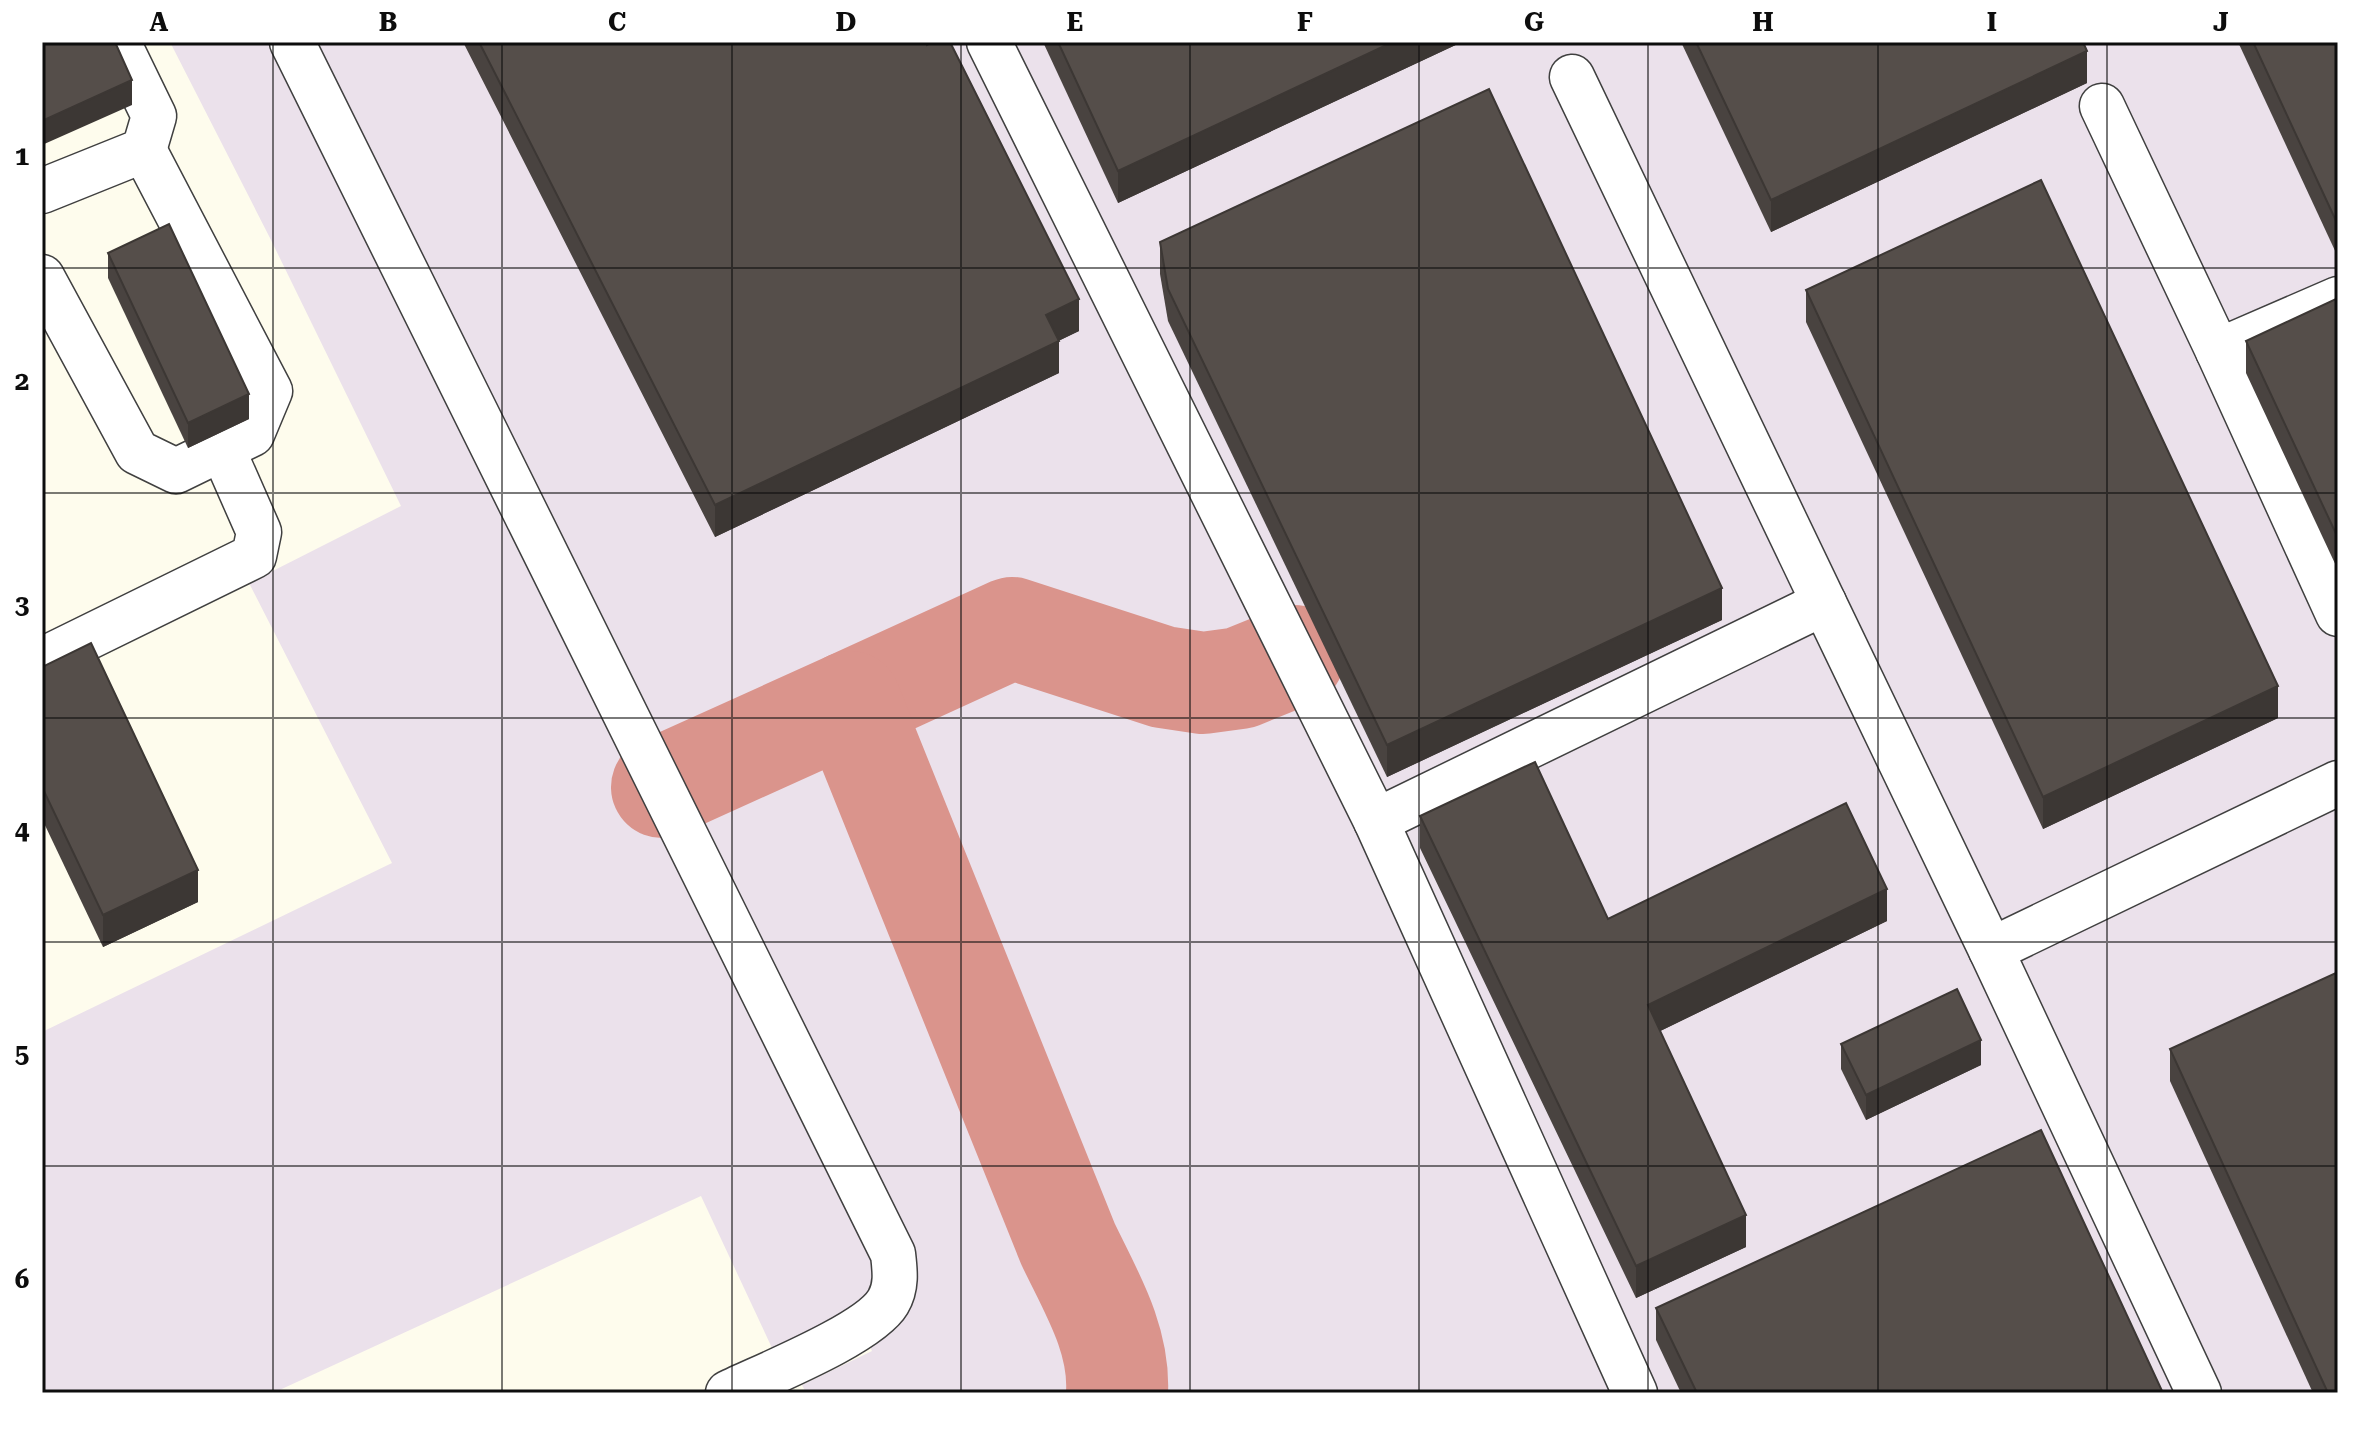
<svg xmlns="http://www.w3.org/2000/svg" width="2380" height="1435" viewBox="0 0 2380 1435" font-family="'Roboto Serif',serif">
	<rect width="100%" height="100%" fill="#fefced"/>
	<!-- industrial -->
	<polygon fill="#ebe1eb" points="170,42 2338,42 2338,1393 806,1393 802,1385 872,1351 854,1311 772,1348 701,1196 273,1393 42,1393 42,1032 392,863 249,583 401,506 271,240"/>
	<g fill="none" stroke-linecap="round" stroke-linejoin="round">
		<!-- taxiway -->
		<g stroke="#da948c" stroke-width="102">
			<polyline points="850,702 1012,628 1163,677 1203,683 1240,678 1294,656"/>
			<path d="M 662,787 L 850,702 L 1068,1244 C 1091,1292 1120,1339 1117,1393"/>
		</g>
		<!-- minor casing -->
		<g stroke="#404040" stroke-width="47">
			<g id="minor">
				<path d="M 292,42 L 893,1254 C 895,1271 897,1287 888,1302 C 869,1334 765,1375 728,1393"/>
				<polyline points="989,42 1376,821"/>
				<polyline points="1572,77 1824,603"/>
				<polyline points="2102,106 2218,351 2338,299"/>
				<polyline points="42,191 144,150 154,116 118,42"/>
				<polyline points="42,277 137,452 176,471 252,434 270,391 144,150"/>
				<polyline points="2218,351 2338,614"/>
				<polyline points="42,660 254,556 259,532 222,448"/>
				<polyline points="1991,950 2199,1393"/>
				<polyline points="1635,1393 1376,821 1824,603 1991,950 2338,783"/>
			</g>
		</g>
		<!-- minor -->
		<use href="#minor" stroke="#fff" stroke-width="44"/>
	</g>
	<!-- wall -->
	<g fill="#494340">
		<polygon points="463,42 926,42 1079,331 1058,341 1059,373 715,537"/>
		<polygon points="1043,42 1462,42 1118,203"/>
		<polygon points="1681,42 2083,42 2087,83 1771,232"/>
		<polygon points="2238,42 2338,42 2337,255"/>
		<polygon points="1160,242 1722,620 1387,777 1168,321 1160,274"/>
		<polygon points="108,253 249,419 188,448 108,278"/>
		<polygon points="1806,290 2278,718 2043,829 1806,322"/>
		<polygon points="2338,298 2338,570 2246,373 2246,341"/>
		<polygon points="42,667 198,902 103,947 42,819"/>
		<polygon points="1420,816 1608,919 1887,921 1660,1031 1746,1247 1636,1298 1420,848"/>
		<polygon points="1841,1044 1981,1065 1866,1120 1841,1069"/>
		<polygon points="2170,1049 2338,1393 2313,1393 2170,1081"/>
		<polygon points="1656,1308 2163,1393 1681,1393 1656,1340"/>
	</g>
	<!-- shaded-wall -->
	<g fill="#3c3734">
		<polygon points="1393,42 1462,42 1118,203 1118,171"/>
		<polygon points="2087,51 2087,83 1771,232 1771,200"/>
		<polygon points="132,80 132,105 42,145 42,121"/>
		<polygon points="1079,299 1079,331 1046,347 1046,315"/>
		<polygon points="1059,341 1059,373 715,537 715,505"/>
		<polygon points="249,394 249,419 188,448 188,423"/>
		<polygon points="1722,588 1722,620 1387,777 1387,745"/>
		<polygon points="2278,686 2278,718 2043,829 2043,797"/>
		<polygon points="198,870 198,902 103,947 103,915"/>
		<polygon points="1887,889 1887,921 1648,1037 1648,1005"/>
		<polygon points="1981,1040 1981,1065 1866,1120 1866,1095"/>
		<polygon points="1746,1215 1746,1247 1636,1298 1636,1266"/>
	</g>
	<!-- building -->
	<g fill="#554e4a" stroke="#3c3734" stroke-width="2">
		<polygon points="42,42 115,42 132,80 42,121"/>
		<polygon points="479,42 926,42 927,45 932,42 950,42 1079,299 1046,315 1059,341 715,505"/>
		<polygon points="1058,42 1393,42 1118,171"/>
		<polygon points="1696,42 2083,42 2087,51 1771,200"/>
		<polygon points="2253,42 2338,42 2337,223"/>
		<polygon points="1489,89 1722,588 1387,745 1168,289 1160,242"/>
		<polygon points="2041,180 2278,686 2043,797 1806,290"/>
		<polygon points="169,224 249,394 188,423 108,253"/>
		<polygon points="2338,298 2338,538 2246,341"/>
		<polygon points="91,643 198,870 103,915 42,787 42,667"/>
		<polygon points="1535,762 1608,919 1846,803 1887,889 1648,1005 1746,1215 1636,1266 1420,816"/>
		<polygon points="2338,972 2338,1393 2328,1393 2170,1049"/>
		<polygon points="1957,989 1981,1040 1866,1095 1841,1044"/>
		<polygon points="2041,1130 2163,1393 1697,1393 1656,1308"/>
	</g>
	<!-- grid -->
	<path fill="none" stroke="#0d0d0d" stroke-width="2" stroke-opacity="0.55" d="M 273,42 L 273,1393M 502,42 L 502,1393M 732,42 L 732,1393M 961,42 L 961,1393M 1190,42 L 1190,1393M 1419,42 L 1419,1393M 1648,42 L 1648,1393M 1878,42 L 1878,1393M 2107,42 L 2107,1393M 42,268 L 2338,268M 42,493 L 2338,493M 42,718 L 2338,718M 42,942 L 2338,942M 42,1166 L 2338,1166"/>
	<!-- border -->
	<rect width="2380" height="1435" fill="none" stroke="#ffffff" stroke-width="88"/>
	<rect x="44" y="44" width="2292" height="1347" fill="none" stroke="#0d0d0d" stroke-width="3"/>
	<g font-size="26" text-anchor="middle" font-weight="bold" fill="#0d0d0d">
		<text x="159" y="31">A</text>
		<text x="388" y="31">B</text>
		<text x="617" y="31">C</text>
		<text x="846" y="31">D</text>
		<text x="1075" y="31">E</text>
		<text x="1305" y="31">F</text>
		<text x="1534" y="31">G</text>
		<text x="1763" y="31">H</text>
		<text x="1992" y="31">I</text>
		<text x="2221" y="31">J</text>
		<text x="22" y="165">1</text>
		<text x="22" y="390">2</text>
		<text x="22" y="614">3</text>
		<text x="22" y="839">4</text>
		<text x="22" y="1063">5</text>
		<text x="22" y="1288">6</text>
	</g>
</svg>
